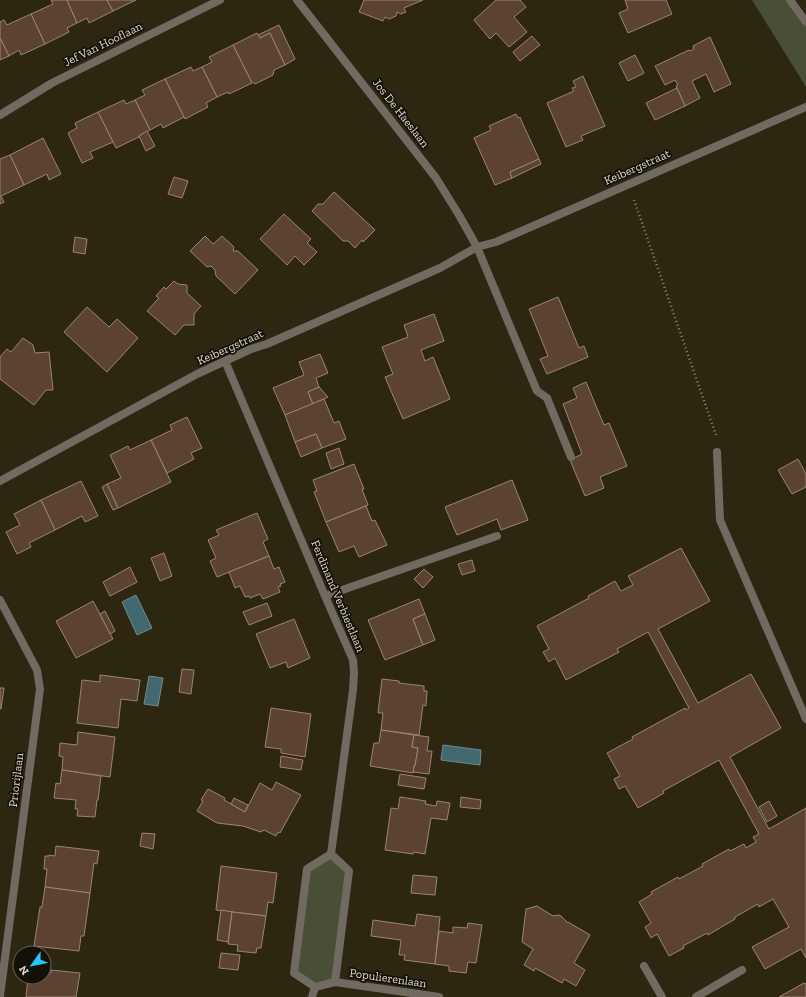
<svg xmlns="http://www.w3.org/2000/svg" width="806" height="997" viewBox="0 0 806 997" font-family="'Zilla Slab',serif">
	<rect width="100%" height="100%" fill="#2d2712"/>
	<!-- green -->
	<g fill="#484f36">
		<polygon points="752,0 790,0 806,22 806,87"/>
		<polygon points="331,854 349,871 335,982 315,987 294,973 307,869"/>
	</g>
	<!-- water -->
	<g fill="#426870" stroke="#718a8c">
		<polygon points="136,595 152,628 137,635 122,602"/>
		<polygon points="149,676 163,678 158,706 144,704"/>
		<polygon points="443,745 481,750 480,765 441,760"/>
	</g>
	<!-- building -->
	<g fill="#5c4331" stroke="#9b8475">
		<polygon points="51,0 67,0 77,23 67,28 69,32 45,44 31,14 53,4"/>
		<polygon points="67,0 107,0 113,11 89,23 87,18 77,23"/>
		<polygon points="107,0 136,0 113,11"/>
		<polygon points="364,0 423,0 404,8 406,12 401,14 397,12 396,16 389,19 385,17 383,21 359,12"/>
		<polygon points="496,0 520,0 526,7 514,17 527,32 509,47 496,33 490,39 474,20"/>
		<polygon points="625,0 666,0 672,14 628,33 619,13 628,9"/>
		<polygon points="31,14 45,44 21,55 19,50 9,56 0,38 0,22 4,20 7,25"/>
		<polygon points="279,25 295,59 285,65 270,33 260,38 258,35"/>
		<polygon points="257,33 260,38 270,33 285,65 274,70 273,75 255,84 251,81 233,45"/>
		<polygon points="532,36 540,45 520,61 513,52"/>
		<polygon points="710,37 731,84 714,92 706,74 692,81 700,98 685,106 676,86 678,85 675,80 665,85 655,66 689,50 690,51 694,49 693,46"/>
		<polygon points="0,38 9,56 0,60"/>
		<polygon points="233,45 252,83 229,94 228,92 217,97 202,67 212,62 209,57"/>
		<polygon points="635,55 644,73 628,81 619,63"/>
		<polygon points="191,67 193,71 202,67 217,97 206,103 208,107 185,119 165,79"/>
		<polygon points="583,76 605,126 581,136 583,140 566,147 547,103 574,91 572,88 576,87 573,81"/>
		<polygon points="165,79 184,117 163,128 161,124 150,130 135,100 145,95 142,90"/>
		<polygon points="677,88 685,106 655,120 646,103"/>
		<polygon points="124,100 126,104 135,100 150,130 139,136 139,137 116,148 98,112"/>
		<polygon points="98,112 113,142 90,152 93,158 82,163 68,133 77,128 75,123"/>
		<polygon points="516,114 518,118 520,117 522,122 539,159 510,172 512,178 495,185 474,138 491,130 489,126"/>
		<polygon points="147,131 155,146 146,151 139,136"/>
		<polygon points="43,138 61,174 49,180 47,174 24,185 10,155"/>
		<polygon points="10,155 24,185 1,196 4,202 0,204 0,159"/>
		<polygon points="539,159 541,164 512,178 510,172"/>
		<polygon points="174,177 188,181 182,198 168,194"/>
		<polygon points="334,192 375,230 363,242 362,240 355,248 348,241 343,241 312,211 318,204 323,204"/>
		<polygon points="284,214 311,239 307,243 317,252 304,265 295,256 287,265 260,239"/>
		<polygon points="205,236 213,244 222,236 234,247 233,251 238,251 258,270 235,294 216,276 215,270 211,266 207,267 190,251"/>
		<polygon points="75,237 87,239 85,254 73,252"/>
		<polygon points="174,281 178,284 187,285 187,293 201,306 194,314 194,325 184,325 175,335 147,311 159,298 156,296 164,287 166,289"/>
		<polygon points="558,297 579,348 584,346 588,357 547,374 540,359 548,356 529,309"/>
		<polygon points="87,307 109,327 117,319 138,338 107,372 64,332"/>
		<polygon points="434,314 444,341 421,350 425,361 433,357 450,399 403,419 385,377 393,374 382,347 408,337 404,325"/>
		<polygon points="23,338 33,345 35,353 49,352 53,390 46,390 34,405 0,379 0,357 7,349 11,352"/>
		<polygon points="320,354 328,373 316,378 319,387 308,392 313,404 285,415 273,388 304,375 299,362"/>
		<polygon points="586,382 604,425 609,423 627,466 600,477 604,488 585,496 570,460 582,454 563,404 577,398 573,388"/>
		<polygon points="319,387 328,397 313,404 308,392"/>
		<polygon points="324,399 334,423 339,421 346,439 322,448 316,434 295,442 285,415"/>
		<polygon points="187,417 202,448 191,453 194,459 167,473 151,440 172,430 170,425"/>
		<polygon points="316,434 322,448 301,457 295,442"/>
		<polygon points="151,440 171,482 118,508 107,484 121,478 110,455 128,446 130,450"/>
		<polygon points="339,448 344,464 331,469 326,453"/>
		<polygon points="798,459 806,474 806,487 792,494 778,470"/>
		<polygon points="354,464 364,489 362,489 368,505 326,522 314,492 317,491 313,480"/>
		<polygon points="512,480 528,520 501,530 497,519 457,535 445,507"/>
		<polygon points="81,481 98,516 85,522 82,516 55,530 41,500"/>
		<polygon points="107,484 118,508 113,510 102,487"/>
		<polygon points="41,500 55,530 29,543 31,547 17,554 6,532 20,525 14,514"/>
		<polygon points="366,506 372,521 375,520 387,545 359,557 354,546 339,552 326,522"/>
		<polygon points="257,513 268,539 263,542 269,556 217,577 210,561 216,558 208,540 219,535 216,530"/>
		<polygon points="681,548 710,601 658,629 698,703 751,674 781,728 730,757 769,829 806,808 806,958 801,949 765,969 752,947 789,927 773,899 759,907 758,904 735,917 735,919 708,935 707,933 683,946 684,948 669,956 657,934 651,938 645,927 651,923 639,902 652,894 651,892 678,877 679,879 703,866 702,864 729,849 730,851 744,844 746,848 756,842 753,837 759,834 719,760 663,791 664,793 638,808 625,786 619,789 614,779 620,776 607,753 633,739 632,737 685,708 686,710 689,708 648,632 617,649 619,652 566,680 555,658 549,662 543,652 549,649 537,626 589,598 588,596 615,581 621,591 633,585 628,576"/>
		<polygon points="164,553 172,576 160,581 151,558"/>
		<polygon points="269,556 274,569 279,567 285,582 280,584 281,586 278,587 280,592 263,599 260,594 250,598 249,596 245,597 240,586 235,588 229,572"/>
		<polygon points="472,560 475,571 462,575 458,564"/>
		<polygon points="130,567 137,582 110,596 103,582"/>
		<polygon points="424,569 433,577 423,588 414,579"/>
		<polygon points="419,599 425,614 413,619 423,645 385,660 368,620"/>
		<polygon points="93,601 113,639 76,658 56,621"/>
		<polygon points="267,603 272,616 249,625 243,612"/>
		<polygon points="105,611 115,631 110,634 100,614"/>
		<polygon points="425,614 435,640 423,645 413,619"/>
		<polygon points="294,619 310,658 288,668 286,662 270,668 256,634"/>
		<polygon points="182,669 194,670 191,694 179,692"/>
		<polygon points="100,675 140,680 137,701 121,699 118,728 77,723 82,680 100,682"/>
		<polygon points="382,679 399,681 399,683 424,686 424,691 427,691 426,706 423,705 419,735 381,730 383,713 378,713"/>
		<polygon points="0,688 4,688 1,709 0,709"/>
		<polygon points="271,708 311,714 305,757 281,753 281,749 265,747"/>
		<polygon points="381,730 414,735 412,747 418,748 415,766 414,766 413,773 370,766 374,743 379,743"/>
		<polygon points="78,732 115,737 110,777 62,770 63,757 59,756 60,743 77,745"/>
		<polygon points="414,735 429,737 427,751 432,751 429,774 413,772 414,766 415,766 418,748 412,747"/>
		<polygon points="281,756 303,760 301,770 280,767"/>
		<polygon points="62,770 101,776 98,800 97,800 95,817 77,816 78,809 75,809 76,800 54,798 56,783 60,784"/>
		<polygon points="400,774 426,778 424,789 398,785"/>
		<polygon points="276,782 301,795 280,833 278,832 276,836 264,830 261,832 243,826 217,823 197,811 203,801 201,800 208,789 225,798 224,800 245,812 260,783 272,790"/>
		<polygon points="400,797 426,801 425,804 436,806 437,801 450,803 447,820 431,818 425,854 414,852 413,854 385,850 391,808 398,809"/>
		<polygon points="461,797 481,800 480,809 460,807"/>
		<polygon points="234,798 248,805 245,812 231,804"/>
		<polygon points="769,801 777,816 767,822 759,807"/>
		<polygon points="142,833 155,834 153,849 140,846"/>
		<polygon points="56,846 99,851 97,864 94,863 90,893 45,887 47,869 44,869 45,856 49,856 49,855 55,856"/>
		<polygon points="221,866 277,873 273,903 268,902 266,916 216,910"/>
		<polygon points="413,875 437,877 435,895 411,893"/>
		<polygon points="45,887 90,893 84,936 81,936 79,951 34,946 40,907 42,907"/>
		<polygon points="537,906 553,916 558,915 561,916 568,923 568,922 590,935 574,963 585,970 576,986 564,979 562,983 535,968 534,971 524,965 533,949 522,942 526,909"/>
		<polygon points="221,910 232,912 228,942 217,940"/>
		<polygon points="232,912 266,916 261,948 257,948 256,953 237,951 238,945 228,944"/>
		<polygon points="417,914 440,917 435,964 404,960 405,955 399,955 401,940 371,936 373,920 415,926"/>
		<polygon points="468,923 482,925 476,963 468,962 466,973 449,971 449,966 435,964 439,931 453,933 453,927 467,928"/>
		<polygon points="221,953 240,955 238,970 219,968"/>
		<polygon points="51,970 80,973 76,997 26,997 28,977 44,977 44,972 51,973"/>
		<polygon points="804,983 806,984 806,997 779,997"/>
	</g>
	<g fill="none" stroke-linecap="round" stroke-linejoin="round">
		<!-- path -->
		<polyline stroke="#8c8777" stroke-width="2.5" stroke-dasharray="1 3" stroke-linecap="butt" points="634,200 716,435"/>
		<!-- lane -->
		<g stroke="#706a61" stroke-width="8">
			<polyline points="717,452 720,520 806,719"/>
			<polyline points="325,596 497,536"/>
			<polyline points="644,966 662,997"/>
			<polyline points="696,997 742,970"/>
		</g>
		<!-- street -->
		<g stroke="#706a61" stroke-width="8">
			<polyline points="297,0 436,178 459,215 477,247 537,391 547,398 571,457"/>
			<polyline points="790,0 806,22"/>
			<polyline points="0,115 52,83 220,0"/>
			<polyline points="225,361 325,596 353,660 354,672 353,690 331,854 349,871 335,982 315,987"/>
			<path d="M 0,481 L 197,374 L 251,349 L 267,344 L 440,268 L 477,247 L 496,242 C 600,197 703,151 806,107"/>
			<polyline points="0,600 37,670 40,689 0,996"/>
			<polyline points="335,982 439,997"/>
			<polyline points="312,997 315,987 294,973 307,869 331,854"/>
		</g>
	</g>
	<g text-anchor="middle" stroke-width="3.5" stroke-linejoin="round" paint-order="stroke">
		<!-- street labels -->
		<g font-size="12" fill="#dfdbce" stroke="#131007">
			<text transform="translate(103 44) rotate(-26)" y="4">Jef Van Hooflaan</text>
			<text transform="translate(401 113) rotate(52)" y="4">Jos De Haeslaan</text>
			<text transform="translate(637 167) rotate(-24)" y="4">Keibergstraat</text>
			<text transform="translate(230 347) rotate(-24)" y="4">Keibergstraat</text>
			<text transform="translate(338 596) rotate(67)" y="4">Ferdinand Verbiestlaan</text>
			<text transform="translate(16 780) rotate(-83)" y="4">Priorijlaan</text>
			<text transform="translate(388 978) rotate(8)" y="4">Populierenlaan</text>
		</g>
	</g>
	<!-- north arrow -->
	<g transform="translate(32 965) rotate(237)"><circle r="19" fill="#131007" stroke="#656157"/>
	<path d="M0-3L7 15L0 10L-7 15Z" fill="#24c9fe"/>
	<text y="-6" font-size="11" font-weight="bold" text-anchor="middle" fill="#dfdbce">N</text>
	</g>
</svg>
